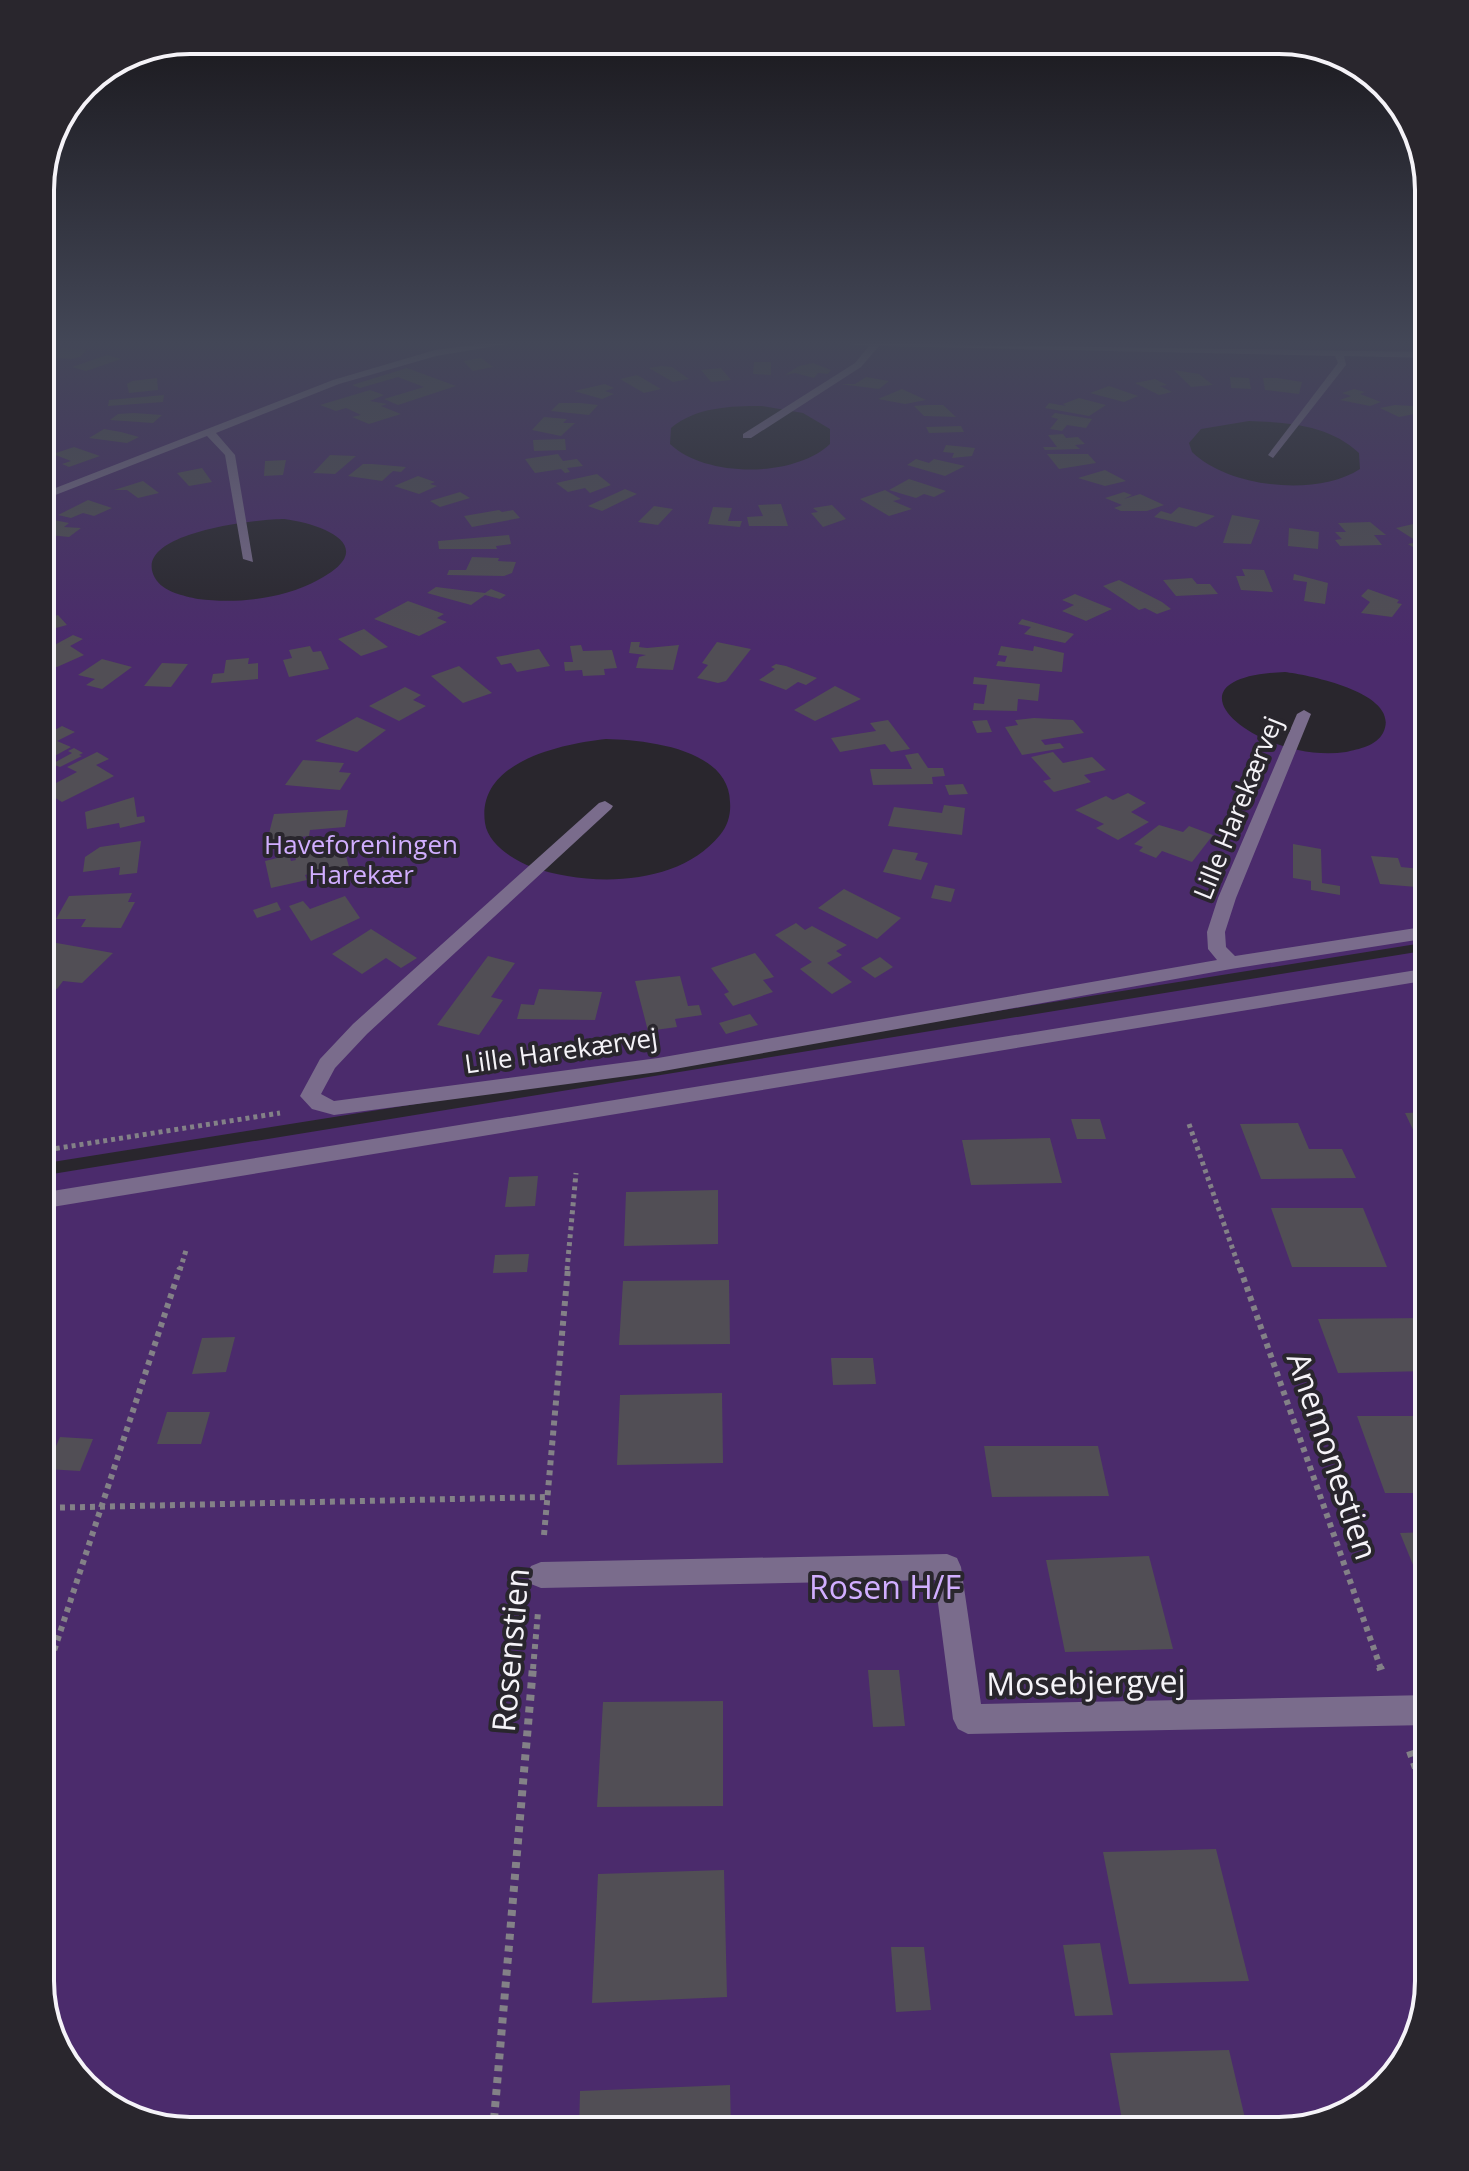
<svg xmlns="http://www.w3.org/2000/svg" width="1469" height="2171" viewBox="0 0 1469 2171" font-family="'Open Sans',sans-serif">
	<rect width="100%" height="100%" fill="#29262d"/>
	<!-- green -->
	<g fill="#4b2b6c" fill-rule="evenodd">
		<path d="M 40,343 L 1408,343 L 1429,360 L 1429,942 L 40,1164 ZM 762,406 L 803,413 L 830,429 L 830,444 C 794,478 706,478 670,444 L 671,428 C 696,407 730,406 762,406 ZM 1249,421 C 1287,422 1330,425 1359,453 L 1360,469 C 1317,497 1229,488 1192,452 L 1189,443 L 1201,429 ZM 284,519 C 324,524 381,547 318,580 C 283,599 237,604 198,599 C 184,596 163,592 155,578 C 129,532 261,519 284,519 ZM 1285,672 C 1308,675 1403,693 1383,733 C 1376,746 1359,749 1346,752 C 1261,765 1150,677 1285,672 ZM 606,739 C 645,740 729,748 730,802 C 731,814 728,825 720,835 C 678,887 588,887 532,867 C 513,860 488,844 485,823 C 476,761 562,744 606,739 Z"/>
		<polygon points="1429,950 1429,1981 1409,2056 1354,2111 1279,2131 181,2131 115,2111 60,2056 40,1981 40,1176"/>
	</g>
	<!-- building -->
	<g fill="#514e55">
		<polygon points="63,348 87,350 80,357 71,359 43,357"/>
		<polygon points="107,355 121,359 86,371 72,367"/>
		<polygon points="481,358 493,367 473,371 463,361"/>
		<polygon points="754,362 771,362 771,375 753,374"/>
		<polygon points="813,363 831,370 828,374 818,373 814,378 795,373 785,375 799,366"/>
		<polygon points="661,366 672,367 689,379 673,382 649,368"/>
		<polygon points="407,368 456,386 398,405 384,399 424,387 398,377 360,388 352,385"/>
		<polygon points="721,368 731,380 711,382 701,370"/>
		<polygon points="1174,370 1199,374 1213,385 1191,387"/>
		<polygon points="637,375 661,389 644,393 620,379"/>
		<polygon points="866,377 889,381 879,389 840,384 855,384"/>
		<polygon points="1230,377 1249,378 1251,389 1231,388"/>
		<polygon points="157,378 158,390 129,393 127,384 132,381"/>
		<polygon points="1263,378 1277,378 1302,382 1299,394 1265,390"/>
		<polygon points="1155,379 1167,385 1160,386 1172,392 1159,395 1135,383"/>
		<polygon points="605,384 614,388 605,391 614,394 602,399 574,391"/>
		<polygon points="1109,386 1138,396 1124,402 1090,393"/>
		<polygon points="902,389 926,400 905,404 878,399"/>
		<polygon points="1354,389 1365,392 1360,394 1381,402 1370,406 1340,400 1351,396 1342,393"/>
		<polygon points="370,390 384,395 370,401 387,404 381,406 401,414 369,424 352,417 361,415 346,408 336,411 320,405"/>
		<polygon points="164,395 163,402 108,406 109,400"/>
		<polygon points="1079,398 1106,405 1089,416 1045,408 1049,403 1066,406 1063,404"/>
		<polygon points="559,403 581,403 598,405 589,415 551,411"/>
		<polygon points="927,405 943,405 956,417 924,416 914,406"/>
		<polygon points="1395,405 1413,406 1425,412 1399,417 1380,408"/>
		<polygon points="134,413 162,415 153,423 110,420 118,414"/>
		<polygon points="1055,413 1092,419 1086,428 1067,425 1062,431 1050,429 1058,419 1051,417"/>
		<polygon points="544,417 567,419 563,423 575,423 561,436 532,430"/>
		<polygon points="961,426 964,432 929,433 926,427"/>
		<polygon points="104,429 121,432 139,437 127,443 89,438"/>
		<polygon points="1063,434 1066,438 1078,437 1085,444 1075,445 1080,449 1045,450 1043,447 1057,447 1048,435"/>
		<polygon points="565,439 566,450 534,451 533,440"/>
		<polygon points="946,445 975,448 972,456 952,458 954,453 943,452"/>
		<polygon points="74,447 100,456 69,467 62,464 71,461 53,454"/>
		<polygon points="558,454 563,461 577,459 583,466 567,468 570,472 565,473 561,469 535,473 525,459"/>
		<polygon points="1047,454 1088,454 1096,463 1059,469"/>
		<polygon points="330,455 356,456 335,474 313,473"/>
		<polygon points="916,459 929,463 934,459 965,466 945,476 907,465"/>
		<polygon points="286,460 283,475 264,476 265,461"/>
		<polygon points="363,464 372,464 406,467 401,472 393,471 382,481 348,476"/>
		<polygon points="202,468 212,482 189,486 177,473"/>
		<polygon points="1105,470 1126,481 1105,486 1078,478"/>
		<polygon points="597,474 611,485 590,493 585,488 568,492 556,483"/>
		<polygon points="418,476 435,482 430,484 437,486 419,494 394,486"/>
		<polygon points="909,479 946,491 934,497 924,494 916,498 889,490"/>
		<polygon points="143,481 159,493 138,498 127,490 114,490"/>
		<polygon points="625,489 637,494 602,511 588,506"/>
		<polygon points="885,490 901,499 893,501 912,509 889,516 860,499"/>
		<polygon points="460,492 470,498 440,507 430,501"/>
		<polygon points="1124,492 1132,495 1124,499 1140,494 1164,505 1147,511 1121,511 1114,508 1122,505 1105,498"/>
		<polygon points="88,500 112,508 94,516 83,513 71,518 58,515"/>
		<polygon points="781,504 788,526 749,526 747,517 763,516 758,505"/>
		<polygon points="832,505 846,519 823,527 811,513 818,512 813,508"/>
		<polygon points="654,506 673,509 658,525 638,522"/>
		<polygon points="713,507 732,508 728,521 742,521 740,527 708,524"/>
		<polygon points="1179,507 1215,516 1196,527 1154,517 1161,511 1171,514"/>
		<polygon points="499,510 502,512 513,510 520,518 472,527 464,516"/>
		<polygon points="1232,515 1260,520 1251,544 1223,543"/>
		<polygon points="54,520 69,523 64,527 81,528 69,537 40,534 40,524"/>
		<polygon points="1370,522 1386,535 1374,535 1382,545 1340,546 1335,540 1342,539 1335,532 1346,532 1338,523"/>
		<polygon points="1422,522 1429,525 1429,547 1416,549 1408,544 1418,542 1396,528"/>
		<polygon points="1289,528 1319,532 1318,549 1288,546"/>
		<polygon points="509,535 511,544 496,546 497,549 439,549 438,541"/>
		<polygon points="472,557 499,558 498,561 516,562 512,573 504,576 447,575 449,570 466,570"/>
		<polygon points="1242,569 1264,570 1273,592 1241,590 1236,576 1245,576"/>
		<polygon points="1294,574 1328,583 1325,604 1304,601 1307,582 1293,580"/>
		<polygon points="1192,578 1197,584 1210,584 1218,594 1176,596 1163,580"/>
		<polygon points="1119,580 1162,602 1171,609 1157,614 1145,608 1139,610 1103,586"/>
		<polygon points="436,587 485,593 491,589 506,595 500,599 485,595 471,605 427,593"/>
		<polygon points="1368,589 1399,600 1397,603 1402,604 1392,617 1361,613 1370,602 1361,596"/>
		<polygon points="1075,594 1112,609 1086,621 1062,611 1074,605 1062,600"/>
		<polygon points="408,601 444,614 437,618 447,622 419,636 374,619"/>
		<polygon points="58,615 67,625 45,631 51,637 40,640 40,621"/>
		<polygon points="1022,619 1074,634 1065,643 1024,634 1031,627 1018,624"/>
		<polygon points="364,629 388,647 361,656 338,639"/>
		<polygon points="73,635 83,639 70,646 84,655 57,667 40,663 40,646 47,649"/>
		<polygon points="631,642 640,642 639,647 647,648 679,645 673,670 636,668 639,657 646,655 629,653"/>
		<polygon points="717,642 751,649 726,681 718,683 697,678 708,665 702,663"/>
		<polygon points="581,645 583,651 612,650 617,668 604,669 605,675 583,676 582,670 565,671 564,662 573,662 570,646"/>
		<polygon points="310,646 313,652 321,651 329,669 289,677 283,660 292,658 289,650"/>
		<polygon points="1001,646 1033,651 1034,646 1064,653 1062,672 996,666 998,661 1005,662 1007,656 998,655"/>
		<polygon points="539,649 550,666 517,672 511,663 501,665 496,657"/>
		<polygon points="249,658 248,664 258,663 258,679 211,683 213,674 224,673 226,660"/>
		<polygon points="102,659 132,667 102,689 86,685 95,679 78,675"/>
		<polygon points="162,663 188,664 171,687 144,686"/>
		<polygon points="776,664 786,666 817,678 806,685 798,682 786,690 759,680 775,669 771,667"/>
		<polygon points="459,666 492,693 463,703 431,676"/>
		<polygon points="974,677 1040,684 1038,701 1018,699 1017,711 973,710 974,703 984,704 987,685 973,684"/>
		<polygon points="835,686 861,699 815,721 794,710"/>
		<polygon points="405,687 421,695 413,700 426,706 399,721 369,706"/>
		<polygon points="357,717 386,730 357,752 315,741"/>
		<polygon points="1034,718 1073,720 1084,733 1041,740 1045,745 1060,743 1064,748 1022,755 1005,727 1018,725 1015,720"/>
		<polygon points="888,720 910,749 891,752 885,744 840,752 831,738 876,731 870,723"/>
		<polygon points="987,720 992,732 977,733 972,721"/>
		<polygon points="62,726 75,732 57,741 71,747 40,764 40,738"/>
		<polygon points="74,748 83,753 79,755 82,756 60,767 52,764 72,753 68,751"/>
		<polygon points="97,752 109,759 96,765 114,776 62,802 40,789 52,780 56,783 77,772 67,767"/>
		<polygon points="1053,752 1063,763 1092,757 1106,770 1084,775 1091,782 1054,792 1043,781 1051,779 1031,757"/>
		<polygon points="918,753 928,768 943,768 945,776 932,777 933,784 873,785 870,769 912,769 905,755"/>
		<polygon points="303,760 344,763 339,772 351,773 340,790 285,785"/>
		<polygon points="963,784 968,794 949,795 945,785"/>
		<polygon points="1128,793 1146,803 1131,812 1149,822 1118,840 1096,828 1104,824 1075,810 1106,796 1113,800"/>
		<polygon points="134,797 137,817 144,816 145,822 120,828 119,823 87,829 85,812"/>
		<polygon points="944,805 965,808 962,835 888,826 894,807 942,813"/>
		<polygon points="348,810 345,827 310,830 309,836 267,841 274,814"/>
		<polygon points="1159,825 1183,832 1189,826 1213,835 1192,862 1162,851 1156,858 1139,851 1143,847 1134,844"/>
		<polygon points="141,841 137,873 119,875 120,867 83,872 85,857 100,847"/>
		<polygon points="330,841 334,851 344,849 350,870 319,877 317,872 305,875 307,880 271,888 265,861 289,855 291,861 296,860 293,849"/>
		<polygon points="1293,844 1321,849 1322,883 1340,886 1340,895 1311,890 1311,881 1293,878"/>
		<polygon points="893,849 918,853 915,860 928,863 921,880 883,872"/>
		<polygon points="1371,856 1398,858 1401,867 1421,869 1429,888 1380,884"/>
		<polygon points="935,885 955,889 951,902 931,898"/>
		<polygon points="844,889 901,918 877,939 818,908"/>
		<polygon points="132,893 128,902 135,902 121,928 81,927 86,919 56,919 69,896"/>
		<polygon points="345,896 360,918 311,941 289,906 303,901 310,909"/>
		<polygon points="277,902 281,910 257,918 253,910"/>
		<polygon points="796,923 805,930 812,926 847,945 836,951 842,955 827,963 852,982 832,994 800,969 812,962 775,935"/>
		<polygon points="371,929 417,958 401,968 386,958 362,974 332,954"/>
		<polygon points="51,942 113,953 82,983 63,981 57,989 40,986 40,955"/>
		<polygon points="755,953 774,977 763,980 773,992 733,1006 724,994 729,992 711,968"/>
		<polygon points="488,956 515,963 491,997 503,1000 479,1035 437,1025"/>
		<polygon points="880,957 893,967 875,978 861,968"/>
		<polygon points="680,976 688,1006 699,1005 702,1015 675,1019 677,1027 648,1031 635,981"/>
		<polygon points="539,989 602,992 595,1020 517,1019 521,1004 534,1005"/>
		<polygon points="750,1014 758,1025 726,1034 719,1023"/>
		<polygon points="1429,1112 1429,1140 1418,1140 1405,1113"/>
		<polygon points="1071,1119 1100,1119 1106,1139 1077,1139"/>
		<polygon points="1298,1123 1309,1149 1342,1149 1356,1178 1261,1179 1240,1124"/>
		<polygon points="1050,1138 1062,1183 971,1185 962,1140"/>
		<polygon points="538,1176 535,1206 505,1207 509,1177"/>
		<polygon points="718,1190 718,1244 624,1246 626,1192"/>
		<polygon points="1271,1208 1363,1208 1387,1267 1292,1267"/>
		<polygon points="529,1254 527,1272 493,1273 495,1255"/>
		<polygon points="729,1280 730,1344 619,1345 623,1281"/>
		<polygon points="1427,1318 1429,1371 1338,1373 1318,1319"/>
		<polygon points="235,1337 226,1372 192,1374 202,1338"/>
		<polygon points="831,1358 873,1358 876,1384 833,1385"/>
		<polygon points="722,1393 723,1463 617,1465 620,1395"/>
		<polygon points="167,1412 210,1412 201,1444 157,1444"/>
		<polygon points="1357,1416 1429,1416 1429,1493 1385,1493"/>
		<polygon points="60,1437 93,1439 80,1471 46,1469"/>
		<polygon points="984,1446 1098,1446 1109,1496 992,1497"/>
		<polygon points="1429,1532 1429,1604 1400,1533"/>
		<polygon points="1149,1556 1173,1649 1065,1652 1046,1560"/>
		<polygon points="868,1670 899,1670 905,1726 873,1727"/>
		<polygon points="723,1701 723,1806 597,1807 603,1702"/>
		<polygon points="1216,1849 1249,1981 1129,1984 1103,1852"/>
		<polygon points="724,1870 727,1997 592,2003 598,1874"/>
		<polygon points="1100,1943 1113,2015 1075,2016 1063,1945"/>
		<polygon points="891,1947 924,1947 931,2010 896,2012"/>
		<polygon points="1229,2050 1248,2131 1124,2131 1110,2053"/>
		<polygon points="730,2085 731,2131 579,2131 580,2091"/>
	</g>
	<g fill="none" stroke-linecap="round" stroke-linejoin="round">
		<!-- path-far2 -->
		<g stroke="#838187" stroke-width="5" stroke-dasharray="4 4" stroke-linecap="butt">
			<polyline points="1189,1124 1240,1270"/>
			<polyline points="40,1151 280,1113"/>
			<polyline points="180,1270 187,1247"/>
			<polyline points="567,1270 576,1173"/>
		</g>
		<!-- path-far1 -->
		<g stroke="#838187" stroke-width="6" stroke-dasharray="5 5" stroke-linecap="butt">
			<polyline points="1240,1268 1381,1669"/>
			<polyline points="40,1508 547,1497"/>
			<polyline points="544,1535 568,1268"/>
			<polyline points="48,1669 180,1268"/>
			<polyline points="533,1669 538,1612"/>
		</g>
		<!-- path -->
		<g stroke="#838187" stroke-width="8" stroke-dasharray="6 6" stroke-linecap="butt">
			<polyline points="1380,1667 1381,1670"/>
			<polyline points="40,1693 49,1667"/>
			<polyline points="1410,1751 1429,1805"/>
			<polyline points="493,2131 533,1667"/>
		</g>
		<!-- minor -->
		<g fill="#7a6c8c" fill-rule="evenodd">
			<polygon points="489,343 513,343 436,356 339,384 216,433 235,455 253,562 243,559 225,455 207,436 40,501 40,494 333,380 435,350"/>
			<polygon points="838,343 1429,352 1429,358 1344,356 1346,365 1273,458 1268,455 1338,363 1335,356 879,346 861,367 751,438 743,438 743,434 855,363 869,346"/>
			<polygon points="1304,710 1311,714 1236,898 1225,932 1226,947 1235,956 1429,926 1429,938 1231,969 658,1072 334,1115 312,1109 300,1096 320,1059 353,1024 599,803 605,801 613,806 611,809 367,1034 335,1068 321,1094 334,1101 658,1058 1217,960 1208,949 1207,932 1218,898 1297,714"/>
			<polygon points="1429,968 1429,980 40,1209 40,1193"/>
			<polygon points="947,1554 957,1558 961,1567 981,1704 1429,1695 1429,1725 968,1734 958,1729 953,1719 935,1580 541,1588 531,1584 527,1575 531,1566 541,1562"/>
		</g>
	</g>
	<!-- sky -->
	<linearGradient id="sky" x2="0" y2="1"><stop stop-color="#171519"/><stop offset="0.53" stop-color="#434757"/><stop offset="1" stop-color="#434757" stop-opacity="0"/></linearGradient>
	<rect width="1469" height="647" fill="url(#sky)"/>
	<g text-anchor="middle" stroke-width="8" stroke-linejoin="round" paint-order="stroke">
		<!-- street labels -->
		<g font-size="26" fill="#f5f3f8" stroke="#29262d">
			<text transform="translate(1238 808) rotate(-68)" y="9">Lille Harekærvej</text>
			<text transform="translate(561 1051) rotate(-8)" y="9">Lille Harekærvej</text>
		</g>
		<!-- park labels -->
		<g font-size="26" fill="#d1aeff" stroke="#29262d">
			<text x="361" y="854">Haveforeningen<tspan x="361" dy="30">Harekær</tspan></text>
		</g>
		<!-- near-street labels -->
		<g font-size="32" fill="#f5f3f8" stroke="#29262d">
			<text transform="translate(1332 1456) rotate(71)" y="11">Anemonestien</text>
			<text transform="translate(511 1650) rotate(-85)" y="11">Rosenstien</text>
			<text transform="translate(1086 1683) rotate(-1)" y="11">Mosebjergvej</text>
		</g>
		<!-- near-park labels -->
		<g font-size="32" fill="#d1aeff" stroke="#29262d">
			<text x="885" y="1599">Rosen H/F</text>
		</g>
	</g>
	<!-- crop -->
	<path d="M0 0H1469V2171H0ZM190 54H1279A136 136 0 0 1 1415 190V1981A136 136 0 0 1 1279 2117H190A136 136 0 0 1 54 1981V190A136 136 0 0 1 190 54Z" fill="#29262d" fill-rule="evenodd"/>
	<path fill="none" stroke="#f5f3f8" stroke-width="4" d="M190 54H1279A136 136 0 0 1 1415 190V1981A136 136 0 0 1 1279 2117H190A136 136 0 0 1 54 1981V190A136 136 0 0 1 190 54Z"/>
</svg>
